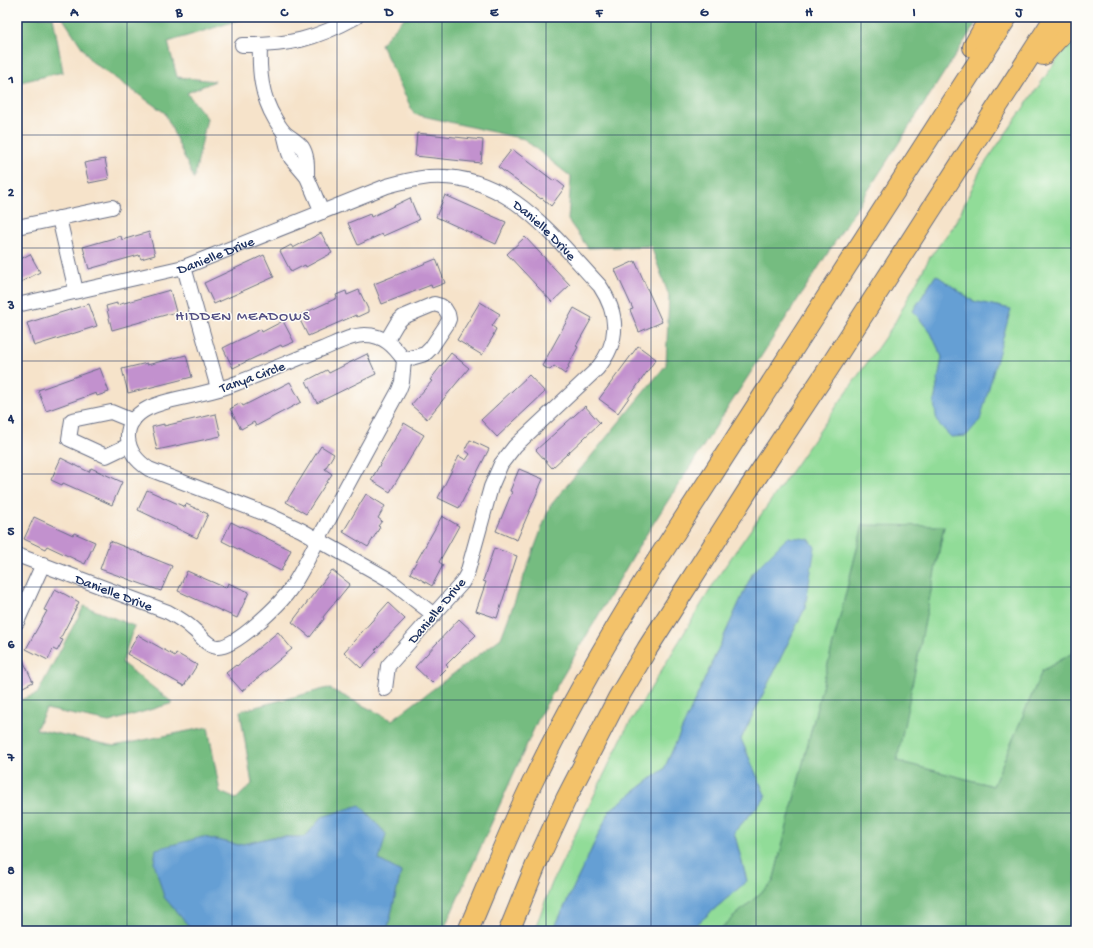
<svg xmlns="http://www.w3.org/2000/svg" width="1093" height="948" viewBox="0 0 1093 948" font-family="'Gochi Hand',sans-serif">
	<rect width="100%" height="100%" fill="#fdfcf7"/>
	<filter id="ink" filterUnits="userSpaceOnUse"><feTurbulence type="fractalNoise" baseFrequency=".025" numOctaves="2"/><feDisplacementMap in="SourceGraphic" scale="8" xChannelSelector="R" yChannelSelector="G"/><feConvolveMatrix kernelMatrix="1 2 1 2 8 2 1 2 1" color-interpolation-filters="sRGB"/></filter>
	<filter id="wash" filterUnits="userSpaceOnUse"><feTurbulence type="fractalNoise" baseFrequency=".012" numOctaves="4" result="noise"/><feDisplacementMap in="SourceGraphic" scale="16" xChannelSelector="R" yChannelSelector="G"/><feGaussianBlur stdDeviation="0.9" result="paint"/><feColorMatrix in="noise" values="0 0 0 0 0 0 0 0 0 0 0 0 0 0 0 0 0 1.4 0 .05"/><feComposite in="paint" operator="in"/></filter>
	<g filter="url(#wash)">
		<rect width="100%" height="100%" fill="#f6e3ca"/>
		<!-- green -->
		<path fill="#91dc98" stroke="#56867b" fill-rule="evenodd" d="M 1076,34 L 1076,651 L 1042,671 L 993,786 L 896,761 L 944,527 L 863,525 L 773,882 L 718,931 L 689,931 L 747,881 L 734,832 L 766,797 L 741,739 L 805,608 L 753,572 L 664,769 L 610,810 L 553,931 L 534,931 L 552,883 L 625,731 L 719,575 L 894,324 L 930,257 L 955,224 L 981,169 L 1068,44 ZM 936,275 L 973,301 L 1011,309 L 934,403 L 942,357 L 931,333 L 913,311 Z"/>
		<!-- forest -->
		<g fill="#74bc80" stroke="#48766f">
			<polygon points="17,17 53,17 63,72 17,83"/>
			<polygon points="62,17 249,17 168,42 177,77 215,81 187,93 207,118 194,179 165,113 91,61"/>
			<polygon points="405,17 980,17 642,541 541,713 443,931 387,931 401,872 379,860 323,817 305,837 273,837 239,845 203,837 164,897 193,931 17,931 17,701 37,694 84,606 134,626 122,663 173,703 109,722 46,709 36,729 114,746 208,727 220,792 236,799 252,784 240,711 328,688 392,720 501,638 550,506 666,365 669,296 651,246 588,248 568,220 571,177 524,139 414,114 381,44"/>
			<polygon points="863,525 944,526 897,761 993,786 1042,671 1076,651 1076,931 718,931 773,882"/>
		</g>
		<!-- water -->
		<g fill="#659fd4" stroke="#406799">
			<polygon points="936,275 973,301 1011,309 980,420 966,436 951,437 937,422 934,403 942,357 931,333 913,311"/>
			<polygon points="788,537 809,539 815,547 805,608 741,739 766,797 734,832 747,881 689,931 553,931 610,810 664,769 753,572"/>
			<polygon points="360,805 386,834 379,860 401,872 387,931 193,931 164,897 154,862 156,849 203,837 239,845 273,837 305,837 322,817"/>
		</g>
		<g id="blocks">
			<!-- building -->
			<g fill="#c291ce">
				<polygon points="417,133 483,140 481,163 415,156"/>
				<polygon points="512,149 554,181 555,179 565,187 551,206 542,198 541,199 498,167"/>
				<polygon points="105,159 109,179 89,183 84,163"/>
				<polygon points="445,195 506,222 496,244 436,217"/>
				<polygon points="410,198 419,220 383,236 382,234 358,245 348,223 370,214 371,217"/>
				<polygon points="149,232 155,255 141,259 139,255 89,269 83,247 121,236 122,240"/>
				<polygon points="321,233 332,253 306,267 305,265 291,272 280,251 291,245 293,248"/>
				<polygon points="525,237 570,285 552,302 507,254"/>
				<polygon points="30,254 40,272 17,284 17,261"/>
				<polygon points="264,255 274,277 214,304 204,283"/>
				<polygon points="436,259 445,283 432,288 431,285 382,304 374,284"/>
				<polygon points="635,261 662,322 639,332 630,310 633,309 615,270"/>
				<polygon points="170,290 176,312 112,330 106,306 117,303 117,305"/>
				<polygon points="359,290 368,309 368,312 357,317 356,315 308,336 298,316 337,298 336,295 346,291 347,295"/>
				<polygon points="480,302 500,314 492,326 496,329 493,335 494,335 482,355 457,340"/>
				<polygon points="89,304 97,326 34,346 27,323"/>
				<polygon points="574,308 592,318 576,346 578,347 568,366 569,367 565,374 554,366 550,370 542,366"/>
				<polygon points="283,321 294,342 282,347 281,345 233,368 223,348 261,329 262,332"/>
				<polygon points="638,346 656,359 618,413 599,399"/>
				<polygon points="451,353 469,368 427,419 411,405 432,381 430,380"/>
				<polygon points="367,354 376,374 317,403 306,381 327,370 329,373"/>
				<polygon points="186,355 192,377 128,393 122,369 147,363 147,365"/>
				<polygon points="100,368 109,392 97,396 96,393 46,411 38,390"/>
				<polygon points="529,375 545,392 497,437 481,420"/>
				<polygon points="290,382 301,402 256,426 254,422 241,429 230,409 241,403 243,406"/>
				<polygon points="585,406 600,423 552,468 536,450"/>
				<polygon points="216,414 221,436 157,450 152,427 164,424 164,426"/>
				<polygon points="404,423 424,435 390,492 371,480"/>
				<polygon points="470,440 489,449 459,508 438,498 459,456 466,460 470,454 465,450"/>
				<polygon points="321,446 334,454 325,469 332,474 306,514 286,502"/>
				<polygon points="61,458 89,472 91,468 122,482 112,505 63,483 62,485 51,480"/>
				<polygon points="519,469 543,479 517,540 496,531 512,492 510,491"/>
				<polygon points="147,490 185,507 186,504 208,514 197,538 138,510"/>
				<polygon points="366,494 385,506 378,518 382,521 378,526 380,527 368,547 343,532"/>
				<polygon points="442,516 459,526 439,562 443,565 432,586 410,573"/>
				<polygon points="34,517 73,535 74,533 95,542 85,564 47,546 45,549 24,539"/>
				<polygon points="231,522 241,527 242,526 291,550 281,571 222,541"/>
				<polygon points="110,541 172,566 161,591 100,569"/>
				<polygon points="494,548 517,556 497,618 476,611 486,582 483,581"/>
				<polygon points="332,570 350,584 323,617 324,619 310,637 292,622"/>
				<polygon points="187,571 226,588 228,583 249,592 237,618 178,591"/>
				<polygon points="55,589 79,602 60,639 63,640 57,651 53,649 48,660 26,649 47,611 44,610"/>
				<polygon points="388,603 405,619 375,650 377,651 361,668 344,652"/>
				<polygon points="459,619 476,635 446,665 448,667 432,683 415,667"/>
				<polygon points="278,632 292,649 242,691 226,673 236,665 237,666"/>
				<polygon points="138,635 175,656 176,653 197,665 184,686 127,654"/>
				<polygon points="23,660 33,682 17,690 17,663"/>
			</g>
		</g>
	</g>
	<g filter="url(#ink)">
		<use href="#blocks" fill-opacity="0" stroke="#686e84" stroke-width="1"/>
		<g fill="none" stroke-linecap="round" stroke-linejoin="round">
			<!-- minor casing -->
			<g stroke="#686e84" stroke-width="16">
				<g id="minor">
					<path d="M 242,45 C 288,46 316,39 356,17"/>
					<path d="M 260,45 C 259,71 261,96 275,119 C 278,124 281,130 286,134 C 291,138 298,142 302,147 C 308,156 307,168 307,177"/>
					<polyline points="284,133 289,153 291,158 307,177 322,212"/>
					<polyline points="59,218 76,291"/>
					<polyline points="17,227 112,207"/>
					<polyline points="184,267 218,388"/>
					<path id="s1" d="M 17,305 L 184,267 L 387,186 C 401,182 414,179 429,177 C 507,171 553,236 600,286 C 619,315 620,342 597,369 L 515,446 L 501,464 L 491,487 L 467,574 L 462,583 L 388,666 L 385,689"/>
					<polyline points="387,340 397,323 403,317 434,304 441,306 445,309 448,314 449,319 447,324 431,348 425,354 404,360"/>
					<polyline points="129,445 106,456 69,439 72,420 111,412 133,421"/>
					<path id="s2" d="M 17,555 L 168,612 C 177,617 186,622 193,629 C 201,635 206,646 217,647 C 234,649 279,605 289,591 C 303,572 313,547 325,527 C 349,481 374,436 399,390 L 402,382 L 404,360 C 394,346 384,335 365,335 C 351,335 335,344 322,349 C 294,360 266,372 237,383 C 225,388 212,391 199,394 C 176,400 126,404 128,438 C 129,452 138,462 149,469 L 271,516 L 301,530 L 388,579 L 434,615"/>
					<polyline points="17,622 43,564"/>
				</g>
			</g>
			<!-- highway casing -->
			<g stroke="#686e84" stroke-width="22">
				<g id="highway">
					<polyline points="973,47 990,17"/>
					<polyline points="1043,55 1076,18"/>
					<path d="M 468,931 C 490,879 511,826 536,775 C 570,705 608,639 649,573 L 1007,17"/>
					<polyline points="509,931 538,860 566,799 618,698 647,649 750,487 827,371 1055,17"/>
				</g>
			</g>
			<!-- minor -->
			<use href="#minor" stroke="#fff" stroke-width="14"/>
			<!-- highway -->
			<use href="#highway" stroke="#f3c26a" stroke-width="20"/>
		</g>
	</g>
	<!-- grid -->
	<path fill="none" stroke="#1b2f5e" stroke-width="1" stroke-opacity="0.55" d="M 127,17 L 127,931M 232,17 L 232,931M 337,17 L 337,931M 442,17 L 442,931M 546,17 L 546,931M 651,17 L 651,931M 756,17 L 756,931M 861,17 L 861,931M 966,17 L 966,931M 17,135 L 1076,135M 17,248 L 1076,248M 17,361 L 1076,361M 17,474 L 1076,474M 17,587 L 1076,587M 17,700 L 1076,700M 17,813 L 1076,813"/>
	<g text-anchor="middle" stroke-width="3" stroke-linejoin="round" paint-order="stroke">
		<!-- street labels -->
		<g font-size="14" fill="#1b2f5e" stroke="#fdfcf7">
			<text dy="5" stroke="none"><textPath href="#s1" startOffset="565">Danielle Drive</textPath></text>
			<text dy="5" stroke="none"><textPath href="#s1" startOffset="205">Danielle Drive</textPath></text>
			<text transform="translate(252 376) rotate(-20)" y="5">Tanya Circle</text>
			<text dy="5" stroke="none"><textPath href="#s2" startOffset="104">Danielle Drive</textPath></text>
			<text transform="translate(436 610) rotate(-50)" y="5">Danielle Drive</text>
		</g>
		<!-- neighbourhood labels -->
		<g font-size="15" letter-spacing="1" fill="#555185" stroke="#fdfcf7">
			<text x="243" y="320">HIDDEN MEADOWS</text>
		</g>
	</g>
	<!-- margin -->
	<rect width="1093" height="948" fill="none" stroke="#fdfcf7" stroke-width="44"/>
	<rect x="22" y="22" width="1049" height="904" fill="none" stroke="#1b2f5e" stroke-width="1.5"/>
	<g font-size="13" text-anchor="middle" font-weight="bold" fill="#1b2f5e">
		<text x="74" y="16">A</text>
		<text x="179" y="16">B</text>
		<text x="284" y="16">C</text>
		<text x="389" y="16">D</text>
		<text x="494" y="16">E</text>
		<text x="599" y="16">F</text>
		<text x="704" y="16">G</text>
		<text x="809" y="16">H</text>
		<text x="914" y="16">I</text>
		<text x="1019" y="16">J</text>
		<text x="11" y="83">1</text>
		<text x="11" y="196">2</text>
		<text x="11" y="309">3</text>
		<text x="11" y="422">4</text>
		<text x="11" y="535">5</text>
		<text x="11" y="648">6</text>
		<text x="11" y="761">7</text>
		<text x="11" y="874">8</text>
	</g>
</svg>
